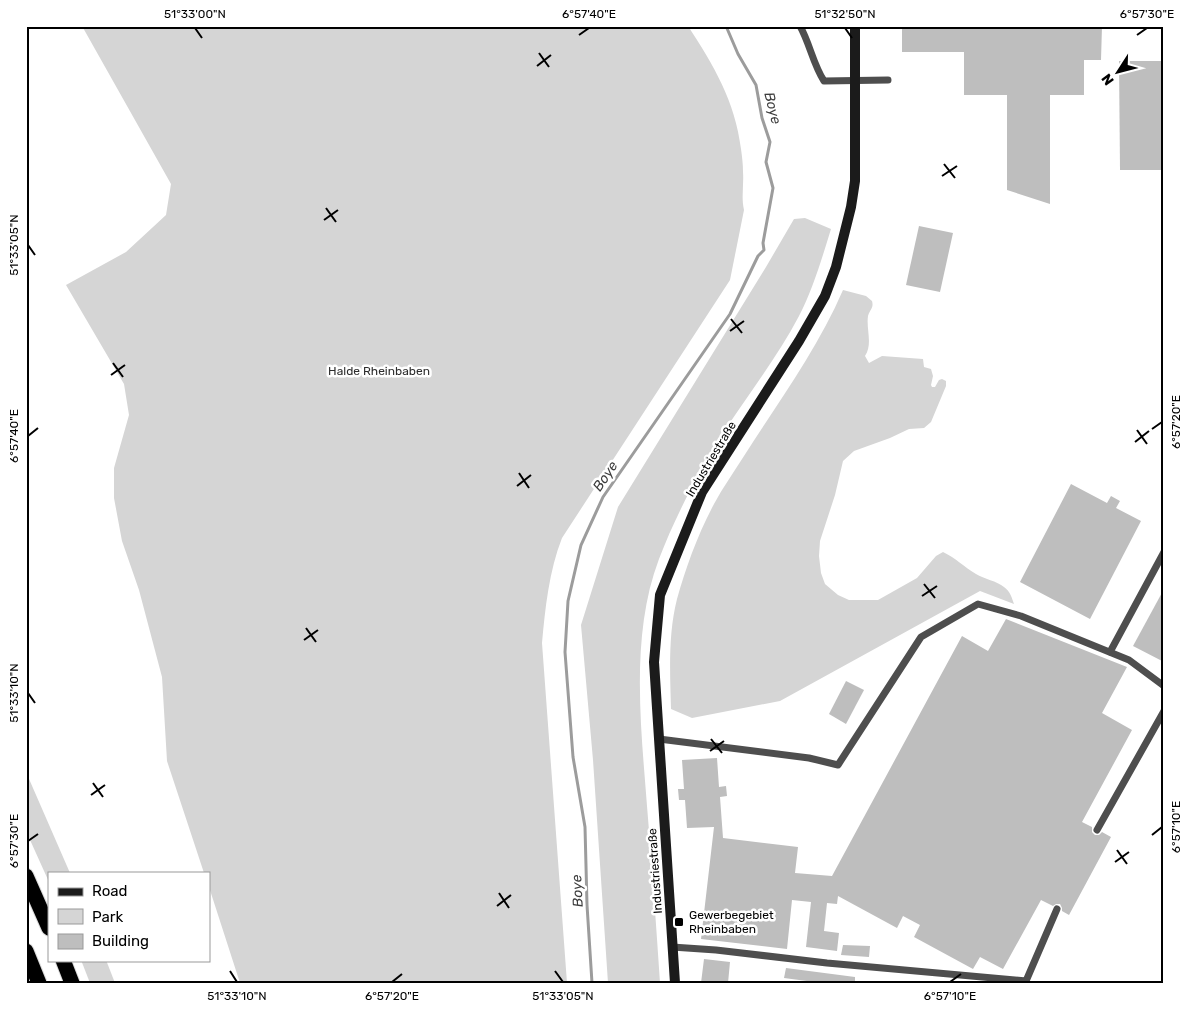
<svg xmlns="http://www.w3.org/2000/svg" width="1190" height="1009" viewBox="0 0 1190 1009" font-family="Rubik,sans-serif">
	<rect width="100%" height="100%" fill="#fff"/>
	<!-- green -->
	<g fill="#d5d5d5">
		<path d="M 82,26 L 688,26 C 714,66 735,101 741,149 C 742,156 743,164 743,172 C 744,185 741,197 744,210 L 730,280 L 562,538 C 549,571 545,609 542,643 L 567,983 L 240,983 L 209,887 L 209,873 L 204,873 L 167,761 L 162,677 L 139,590 L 122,541 L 114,498 L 114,468 L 129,415 L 124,384 L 66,285 L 126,252 L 166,215 L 171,184 Z"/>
		<path d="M 805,218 L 831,229 C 822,258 813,289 799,316 C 779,354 753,388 729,424 C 702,466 677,512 659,559 C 630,635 641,727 647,806 C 652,865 656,924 660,983 L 608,983 L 593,760 L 581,625 L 618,507 L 766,267 L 794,219 Z"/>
		<path d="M 843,290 L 866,296 L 872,301 C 874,308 870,309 868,316 C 866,329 873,344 865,356 L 869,363 L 882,356 L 923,359 L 924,367 L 931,369 L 933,376 L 931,385 L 932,387 L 935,387 L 939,380 L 942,379 L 946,381 L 946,386 L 931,422 L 924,428 L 909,429 L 890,438 L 854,451 L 843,461 L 835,495 L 820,541 L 819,556 L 821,573 L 825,584 L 838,595 L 849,600 L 878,600 L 917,578 L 936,556 L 943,552 C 956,558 964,567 976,574 C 984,579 997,581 1004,587 C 1010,591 1012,598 1014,604 L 980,591 L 780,701 L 692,718 L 671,709 C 670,673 668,634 677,599 C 686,567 698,534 714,504 C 723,487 734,472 744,456 C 779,401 817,350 843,290 Z"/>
		<polygon points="26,772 70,873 49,873 49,882 26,831"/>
		<polygon points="81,960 106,960 115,983 90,983"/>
	</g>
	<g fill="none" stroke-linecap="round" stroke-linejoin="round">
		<!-- stream -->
		<polyline stroke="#9c9c9c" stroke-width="3" points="592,983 587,905 585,827 573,757 565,652 568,601 581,545 603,497 730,314 758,256 764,250 763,243 773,188 766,162 770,142 762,118 756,85 738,54 726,26"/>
	</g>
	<!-- building -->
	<g fill="#bebebe">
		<polygon points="902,26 1102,26 1101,60 1084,60 1084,95 1050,95 1050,204 1007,190 1007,95 964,95 964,52 902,52"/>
		<polygon points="1119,61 1162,61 1162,170 1120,170"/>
		<polygon points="919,226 953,233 940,292 906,285"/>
		<polygon points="1071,484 1107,503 1111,496 1120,501 1116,508 1141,521 1090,619 1020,582"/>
		<polygon points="1164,589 1164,662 1133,646"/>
		<polygon points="1006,619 1127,667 1102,713 1132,730 1082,822 1092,827 1092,832 1095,835 1099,835 1102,832 1111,837 1069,915 1062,911 1062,908 1060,904 1056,904 1053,906 1041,900 1003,969 980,957 973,969 914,937 920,925 903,916 897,928 838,896 837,904 827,903 824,931 839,933 837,951 806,947 811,902 792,900 787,949 701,939 714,827 687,828 685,800 679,800 678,789 684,789 682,760 717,758 719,787 726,786 727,796 720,797 723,838 798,847 795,873 832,876 962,636 988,651"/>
		<polygon points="846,681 864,690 846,724 829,714"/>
		<polygon points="843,945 870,946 869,957 841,955"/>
		<polygon points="704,959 730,962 728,983 701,983"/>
		<polygon points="786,968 855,977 855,983 822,983 784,978"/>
	</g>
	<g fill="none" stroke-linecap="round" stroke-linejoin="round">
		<!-- highway casing -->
		<g stroke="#dbdbdb" stroke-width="17">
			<g id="highway">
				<polyline points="26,876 49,928"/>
				<polyline points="26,951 39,983"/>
				<polyline points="63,960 72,983"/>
			</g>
		</g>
		<!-- lane -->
		<g stroke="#4e4e4e" stroke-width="7">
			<path d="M 800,26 C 810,44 813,64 824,81 L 888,80"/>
			<polyline points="1110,652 1164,552"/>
			<polyline points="659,739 809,758 838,765 921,637 978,604 1021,616 1129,660 1164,686"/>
			<polyline points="1097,830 1164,711"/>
			<polyline points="672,947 716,950 827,963 1026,981 1057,909"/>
		</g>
		<!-- secondary -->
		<polyline stroke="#1b1b1b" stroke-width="10" points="675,983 654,662 660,595 702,492 799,341 825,296 836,267 851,207 855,181 855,26"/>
		<!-- highway -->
		<use href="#highway" stroke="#000" stroke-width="15"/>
	</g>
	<!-- ticks -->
	<path fill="none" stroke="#000" stroke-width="2" d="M 195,28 L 202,38M 845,28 L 852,38M 579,35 L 589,28M 1137,35 L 1147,28M 539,53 L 549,67M 537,66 L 551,55M 944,164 L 955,178M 942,176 L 957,166M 326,208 L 336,222M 324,220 L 338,210M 28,245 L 35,255M 731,319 L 742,333M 730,331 L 744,321M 113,363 L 123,377M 111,375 L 125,365M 1152,429 L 1162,422M 1137,430 L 1147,444M 28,436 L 38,428M 1135,442 L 1149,431M 519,473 L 529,488M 517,486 L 531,475M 924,584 L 935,598M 922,596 L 937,586M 306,628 L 316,642M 304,640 L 318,630M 28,693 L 35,703M 711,739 L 722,753M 710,751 L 724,741M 93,783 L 103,797M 91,795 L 105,785M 1152,835 L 1162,827M 28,841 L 38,834M 1117,850 L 1127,864M 1115,862 L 1129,852M 499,893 L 509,908M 497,906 L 511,895M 230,971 L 237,982M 555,971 L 563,982M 392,982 L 402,974M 950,982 L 961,974"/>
	<!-- markers -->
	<rect fill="#000" stroke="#fff" stroke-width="2" x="674" y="917" width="10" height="10" rx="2.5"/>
	<g text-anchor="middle" stroke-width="5" stroke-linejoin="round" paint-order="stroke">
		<!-- park labels -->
		<g font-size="12" fill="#2c2c2c" stroke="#fff">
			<text x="379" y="375">Halde Rheinbaben</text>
		</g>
		<!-- street labels -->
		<g font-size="12" fill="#000" stroke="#fff">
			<text transform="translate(711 459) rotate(-59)" y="4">Industriestraße</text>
			<text transform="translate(655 871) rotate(-94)" y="4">Industriestraße</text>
		</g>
		<!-- poi labels -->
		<g font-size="12" fill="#000" stroke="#fff" text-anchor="start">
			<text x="689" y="919">Gewerbegebiet<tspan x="689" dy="14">Rheinbaben</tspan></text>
		</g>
		<!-- water labels -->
		<g font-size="14" font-style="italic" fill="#3d3d3d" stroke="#fff">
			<text transform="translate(773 108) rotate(76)" y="5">Boye</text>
			<text transform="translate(605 476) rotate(-56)" y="5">Boye</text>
			<text transform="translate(577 891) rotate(-93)" y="5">Boye</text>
		</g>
	</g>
	<!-- border -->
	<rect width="1190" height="1009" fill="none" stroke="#ffffff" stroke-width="55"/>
	<!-- legend -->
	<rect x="48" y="872" width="162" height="90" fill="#ffffff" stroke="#999999"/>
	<rect x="58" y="888" width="25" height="8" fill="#1b1b1b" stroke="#999999"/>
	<text x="92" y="896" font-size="15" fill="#000000">Road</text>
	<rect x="58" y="909" width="25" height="15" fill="#d5d5d5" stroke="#999999"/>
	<text x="92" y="922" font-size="15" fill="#000000">Park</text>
	<rect x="58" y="934" width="25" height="15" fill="#bebebe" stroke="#999999"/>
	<text x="92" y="946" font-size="15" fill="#000000">Building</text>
	<!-- north arrow -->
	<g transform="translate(1118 72) rotate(234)" stroke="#ffffff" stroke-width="4" paint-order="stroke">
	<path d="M0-4L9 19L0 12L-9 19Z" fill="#000000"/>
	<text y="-8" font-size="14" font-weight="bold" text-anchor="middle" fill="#000000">N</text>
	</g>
	<rect x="28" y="28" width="1134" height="954" fill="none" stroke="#000" stroke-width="2"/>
	<g font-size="12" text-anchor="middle" fill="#000">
		<text x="195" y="18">51°33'00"N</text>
		<text x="589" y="18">6°57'40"E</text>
		<text x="845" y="18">51°32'50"N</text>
		<text x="1147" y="18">6°57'30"E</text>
		<text transform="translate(14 245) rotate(-90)" y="4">51°33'05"N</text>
		<text transform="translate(1176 422) rotate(-90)" y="4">6°57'20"E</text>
		<text transform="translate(14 436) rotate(-90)" y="4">6°57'40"E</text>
		<text transform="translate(14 693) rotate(-90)" y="4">51°33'10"N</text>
		<text transform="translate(1176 827) rotate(-90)" y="4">6°57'10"E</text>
		<text transform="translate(14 841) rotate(-90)" y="4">6°57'30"E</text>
		<text x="237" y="1000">51°33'10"N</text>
		<text x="392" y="1000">6°57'20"E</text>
		<text x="563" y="1000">51°33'05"N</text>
		<text x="950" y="1000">6°57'10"E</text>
	</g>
</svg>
